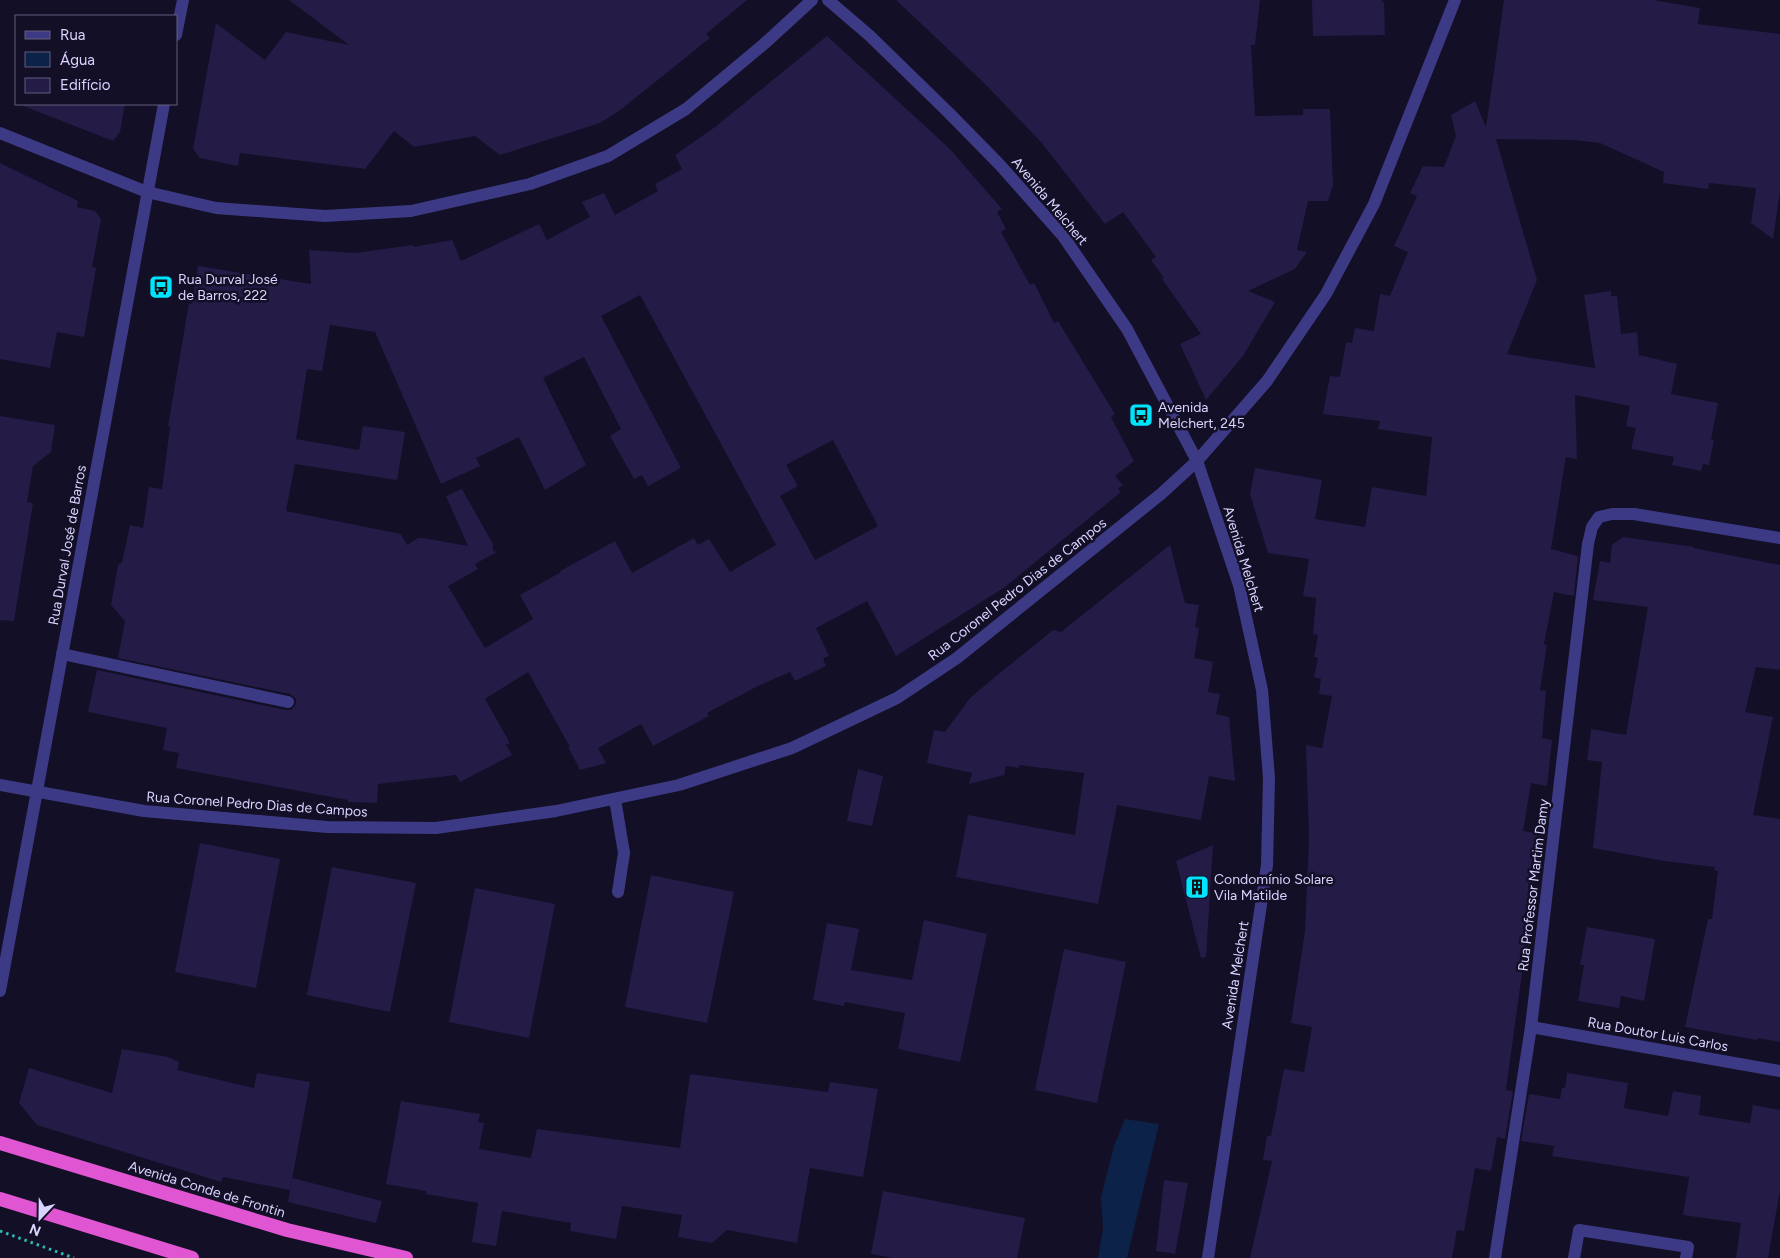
<svg xmlns="http://www.w3.org/2000/svg" width="1780" height="1258" viewBox="0 0 1780 1258" font-family="Figtree,sans-serif">
	<rect width="100%" height="100%" fill="#130f26"/>
	<!-- water -->
	<polygon fill="#0c2248" points="1125,1119 1159,1124 1127,1258 1098,1258 1103,1228 1101,1197 1114,1146"/>
	<!-- building -->
	<g fill="#241b47" fill-rule="evenodd">
		<polygon points="289,0 747,0 706,34 710,38 619,111 600,123 500,155 475,136 414,147 394,131 365,169 240,153 238,166 200,158 193,149 216,23 265,60 286,32 349,45"/>
		<polygon points="896,0 1260,0 1255,45 1251,45 1255,116 1303,115 1303,109 1330,109 1333,185 1328,201 1308,201 1297,250 1307,252 1295,269 1248,291 1275,302 1243,356 1206,400 1180,344 1201,334 1162,279 1164,278 1151,260 1156,257 1123,212 1105,224 1041,142 983,82"/>
		<polygon points="1312,0 1382,0 1382,2 1384,2 1385,35 1313,36"/>
		<polygon points="1504,0 1653,0 1700,8 1698,24 1780,34 1780,191 1773,239 1751,223 1756,188 1709,183 1708,189 1663,183 1664,172 1600,143 1574,140 1496,139 1537,280 1507,354 1595,368 1584,295 1611,291 1611,296 1617,296 1621,334 1637,332 1639,355 1677,364 1671,394 1718,403 1711,439 1714,440 1709,465 1703,464 1701,471 1672,465 1674,457 1631,449 1636,428 1626,426 1630,406 1575,395 1577,459 1566,457 1551,549 1578,556 1574,596 1554,592 1544,644 1547,645 1540,690 1546,691 1542,738 1552,740 1547,786 1531,783 1523,831 1541,834 1506,1090 1513,1091 1505,1139 1497,1137 1491,1171 1475,1168 1464,1231 1457,1230 1452,1258 1250,1258 1272,1161 1263,1160 1267,1136 1271,1136 1284,1069 1304,1072 1312,1027 1291,1023 1305,931 1309,839 1306,745 1322,748 1332,696 1319,694 1321,679 1314,677 1318,658 1314,657 1318,635 1313,634 1316,598 1303,596 1309,559 1268,553 1250,494 1255,468 1322,480 1315,519 1365,527 1372,487 1426,496 1432,437 1378,429 1380,421 1323,414 1330,376 1340,377 1346,342 1352,343 1355,328 1374,331 1380,294 1390,296 1408,252 1394,246 1417,196 1410,193 1423,166 1444,167 1456,136 1451,115 1475,101 1486,127"/>
		<path d="M 827,36 L 949,148 L 1002,209 L 997,212 L 1006,229 L 1001,232 L 1030,285 L 1034,283 L 1054,323 L 1058,321 L 1115,414 L 1111,417 L 1134,461 L 1115,476 L 1123,485 L 1118,489 L 1121,492 L 1005,587 L 896,656 L 867,601 L 816,628 L 829,656 L 823,658 L 826,666 L 795,681 L 790,672 L 758,686 L 707,713 L 709,716 L 653,746 L 641,724 L 598,748 L 606,763 L 580,770 L 568,747 L 570,747 L 528,672 L 485,699 L 510,743 L 506,745 L 512,755 L 460,782 L 456,775 L 378,784 L 377,803 L 348,802 L 348,800 L 176,768 L 179,753 L 163,750 L 167,728 L 88,712 L 97,670 L 286,710 L 291,710 L 296,704 L 296,699 L 290,694 L 118,658 L 125,621 L 111,605 L 118,565 L 122,562 L 130,525 L 143,528 L 149,487 L 162,489 L 170,427 L 168,426 L 189,303 L 192,304 L 198,266 L 311,284 L 309,250 L 355,253 L 413,245 L 413,247 L 452,240 L 461,261 L 539,224 L 547,240 L 590,217 L 582,202 L 604,193 L 615,215 L 658,191 L 655,184 L 682,169 L 675,155 L 715,127 ZM 640,295 L 776,545 L 730,572 L 709,539 L 698,545 L 694,538 L 632,573 L 615,541 L 560,571 L 561,572 L 520,595 L 533,619 L 485,648 L 448,586 L 478,569 L 475,564 L 497,552 L 493,551 L 493,544 L 462,489 L 446,496 L 468,546 L 423,538 L 418,538 L 407,545 L 401,534 L 286,511 L 295,464 L 397,480 L 405,432 L 363,426 L 359,450 L 296,439 L 307,369 L 322,371 L 330,325 L 375,332 L 441,484 L 480,466 L 476,458 L 519,437 L 545,490 L 586,465 L 543,378 L 584,357 L 621,429 L 610,436 L 634,479 L 642,475 L 648,486 L 681,468 L 601,316 ZM 833,440 L 878,526 L 815,560 L 780,496 L 798,486 L 786,465 Z"/>
		<polygon points="22,104 125,104 120,132 113,141 21,105"/>
		<polygon points="0,163 78,201 77,207 95,211 101,219 92,267 96,268 84,337 57,332 50,368 0,359"/>
		<polygon points="0,416 55,425 51,452 33,466 27,502 33,503 14,621 0,620"/>
		<polygon points="1623,537 1694,547 1693,548 1780,565 1780,670 1756,667 1745,712 1773,717 1753,815 1780,819 1780,1042 1758,1038 1757,1040 1685,1027 1708,919 1712,919 1718,871 1714,870 1715,867 1664,861 1593,848 1602,762 1587,760 1591,729 1626,735 1648,607 1593,600 1600,561 1610,563 1612,545"/>
		<polygon points="1170,545 1185,603 1199,605 1195,627 1199,628 1194,658 1213,662 1208,692 1220,694 1216,714 1229,717 1235,781 1209,776 1201,820 1117,805 1098,904 956,877 968,815 1075,835 1084,773 1019,765 1019,768 1006,766 1004,775 969,784 972,773 927,763 934,730 945,732 970,698 995,677 1053,630 1061,632"/>
		<polygon points="858,769 883,776 872,826 847,821"/>
		<polygon points="200,843 280,859 256,988 175,972"/>
		<polygon points="1213,845 1206,957 1201,958 1176,861"/>
		<polygon points="332,867 416,883 390,1012 307,995"/>
		<polygon points="651,875 734,892 707,1023 625,1007"/>
		<polygon points="475,888 555,904 529,1038 449,1022"/>
		<polygon points="924,920 987,934 960,1062 898,1049 905,1013 845,1002 844,1006 813,1000 827,923 859,929 851,970 912,980"/>
		<polygon points="1587,927 1655,939 1644,1001 1621,996 1619,1008 1578,1001 1584,965 1580,965"/>
		<polygon points="1064,949 1126,962 1097,1103 1035,1090"/>
		<polygon points="122,1049 168,1057 179,1062 177,1070 254,1088 257,1073 310,1082 290,1190 223,1177 221,1182 37,1125 19,1103 29,1068 112,1093"/>
		<polygon points="1567,1073 1628,1083 1624,1108 1668,1116 1673,1091 1701,1096 1699,1115 1750,1123 1753,1105 1780,1110 1780,1190 1768,1258 1736,1258 1741,1223 1683,1215 1689,1177 1552,1156 1554,1146 1521,1141 1529,1094 1560,1099 1562,1088 1565,1088"/>
		<polygon points="690,1074 828,1092 830,1082 878,1089 863,1177 810,1168 797,1243 727,1230 712,1243 678,1237 682,1215 622,1206 616,1239 570,1231 571,1223 502,1211 496,1246 472,1242 478,1203 426,1194 426,1191 386,1184 401,1101 480,1114 478,1122 484,1123 479,1149 531,1158 537,1129 680,1148"/>
		<polygon points="292,1178 382,1201 376,1223 288,1202"/>
		<polygon points="1164,1180 1188,1183 1175,1254 1156,1251"/>
		<polygon points="883,1191 1025,1218 1017,1258 894,1258 871,1254"/>
	</g>
	<g fill="none" stroke-linecap="round" stroke-linejoin="round">
		<!-- path -->
		<polyline stroke="#2fb8b0" stroke-width="3" stroke-dasharray="2.5 4" stroke-linecap="butt" points="0,1231 74,1258"/>
		<!-- service -->
		<g stroke="#3d3a85" stroke-width="12">
			<polyline points="62,654 288,702"/>
			<polyline points="1574,1258 1579,1230 1688,1247 1686,1258"/>
		</g>
		<!-- minor -->
		<g stroke="#3d3a85" stroke-width="12">
			<polyline points="176,35 183,0"/>
			<polyline points="0,133 147,192 216,208 325,216 411,211 530,184 608,156 686,109 764,44 812,0"/>
			<polyline points="0,785 144,811 327,827 436,828 556,811 679,785 792,748 897,698 957,658 1161,494 1197,461 1267,381 1326,294 1374,204 1455,0"/>
			<polyline points="615,799 624,853 618,892"/>
			<polyline points="0,991 164,104"/>
			<polyline points="1531,1027 1780,1071"/>
			<polyline points="1495,1258 1531,1027 1588,544 1592,527 1599,517 1612,514 1634,514 1780,538"/>
		</g>
		<!-- tertiary -->
		<polyline stroke="#3d3a85" stroke-width="12" points="828,0 870,36 950,114 1000,165 1063,236 1127,329 1197,461 1239,585 1262,690 1269,778 1267,865 1208,1258"/>
		<!-- trunk -->
		<g stroke="#e055d1" stroke-width="14">
			<polyline points="0,1143 287,1230 406,1258"/>
			<polyline points="0,1199 192,1258"/>
		</g>
	</g>
	<!-- icons -->
	<defs>
		<g id="bus-square" transform="scale(1.25)"><rect x="-9" y="-9" width="18" height="18" rx="4" fill="#00e5ff" stroke="#130f26"/><path d="M-5-6H5V4H4V6H2V4H-2V6H-4V4H-5ZM-3.5-4V0h7V-4ZM-3.5 1.2v1.5H-2V1.2ZM2 1.2v1.5H3.5V1.2Z" fill="#111"/></g>
		<g id="building-square" transform="scale(1.25)"><rect x="-9" y="-9" width="18" height="18" rx="4" fill="#00e5ff" stroke="#130f26"/><path d="M-4-6H4V6H1V3H-1V6H-4ZM-2.5-4.3h1.7v1.8h-1.7ZM.8-4.3h1.7v1.8H.8ZM-2.5-1h1.7V.8h-1.7ZM.8-1h1.7V.8H.8Z" fill="#111"/></g>
	</defs>
	<g fill-rule="evenodd">
		<use href="#bus-square" x="161" y="287"/>
		<use href="#bus-square" x="1141" y="415"/>
		<use href="#building-square" x="1197" y="887"/>
	</g>
	<g text-anchor="middle" stroke-width="5" stroke-linejoin="round" paint-order="stroke">
		<!-- street labels -->
		<g font-size="14" fill="#d9d4ff" stroke="#130f26">
			<text transform="translate(1050 201) rotate(50)" y="5">Avenida Melchert</text>
			<text transform="translate(67 545) rotate(-80)" y="5">Rua Durval José de Barros</text>
			<text transform="translate(1244 559) rotate(73)" y="5">Avenida Melchert</text>
			<text transform="translate(1017 589) rotate(-38)" y="5">Rua Coronel Pedro Dias de Campos</text>
			<text transform="translate(257 804) rotate(4)" y="5">Rua Coronel Pedro Dias de Campos</text>
			<text transform="translate(1533 885) rotate(-83)" y="5">Rua Professor Martim Damy</text>
			<text transform="translate(1235 975) rotate(-81)" y="5">Avenida Melchert</text>
			<text transform="translate(1658 1034) rotate(10)" y="5">Rua Doutor Luis Carlos</text>
			<text transform="translate(207 1189) rotate(17)" y="5">Avenida Conde de Frontin</text>
		</g>
		<!-- poi labels -->
		<g font-size="14" fill="#d9d4ff" stroke="#130f26" text-anchor="start">
			<text x="178" y="284">Rua Durval José<tspan x="178" dy="16">de Barros, 222</tspan></text>
			<text x="1158" y="412">Avenida<tspan x="1158" dy="16">Melchert, 245</tspan></text>
			<text x="1214" y="884">Condomínio Solare<tspan x="1214" dy="16">Vila Matilde</tspan></text>
		</g>
	</g>
	<!-- legend -->
	<rect x="15" y="15" width="162" height="90" fill="#130f26" stroke="#625e7d"/>
	<rect x="25" y="31" width="25" height="8" fill="#3d3a85" stroke="#625e7d"/>
	<text x="60" y="40" font-size="15" fill="#d9d4ff">Rua</text>
	<rect x="25" y="52" width="25" height="15" fill="#0c2248" stroke="#625e7d"/>
	<text x="60" y="65" font-size="15" fill="#d9d4ff">Água</text>
	<rect x="25" y="78" width="25" height="15" fill="#241b47" stroke="#625e7d"/>
	<text x="60" y="90" font-size="15" fill="#d9d4ff">Edifício</text>
	<!-- north arrow -->
	<g transform="translate(40 1218) rotate(202)" stroke="#130f26" stroke-width="4" paint-order="stroke">
	<path d="M0-4L9 19L0 12L-9 19Z" fill="#d9d4ff"/>
	<text y="-8" font-size="14" font-weight="bold" text-anchor="middle" fill="#d9d4ff">N</text>
	</g>
</svg>
